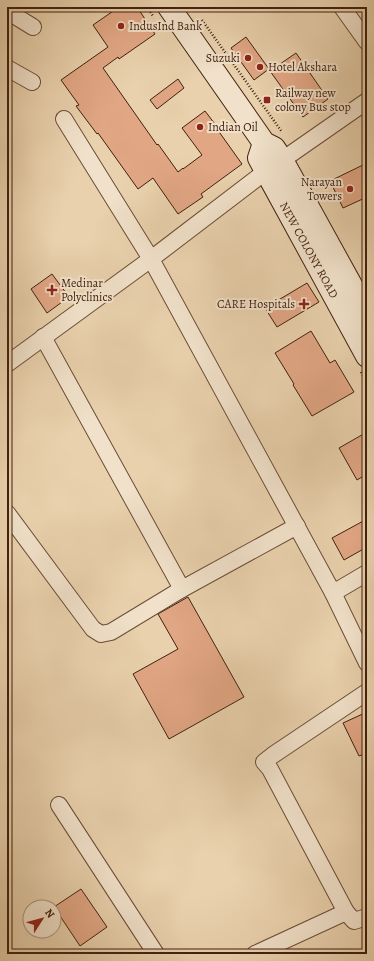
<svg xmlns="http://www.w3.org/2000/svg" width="374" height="961" viewBox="0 0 374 961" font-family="Alegreya,serif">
	<rect width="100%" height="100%" fill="#e9d1ad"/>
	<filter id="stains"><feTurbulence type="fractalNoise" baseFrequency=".005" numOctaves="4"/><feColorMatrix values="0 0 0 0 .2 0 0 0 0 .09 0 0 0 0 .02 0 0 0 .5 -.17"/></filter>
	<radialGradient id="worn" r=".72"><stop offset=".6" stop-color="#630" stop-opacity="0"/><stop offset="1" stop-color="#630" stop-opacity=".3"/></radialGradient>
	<!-- building -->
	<g fill="#e1a684" stroke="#41210e">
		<polygon points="119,7 137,7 155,34 119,59 118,57 103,68 157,145 158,144 178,172 183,168 183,169 202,155 182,128 205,111 218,128 217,129 242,164 201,194 203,197 178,214 153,178 138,189 98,133 97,134 76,106 79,105 61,80 108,47 93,25"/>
		<polygon points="246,37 269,69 254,80 231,48"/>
		<polygon points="296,53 328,99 303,117 270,71"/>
		<polygon points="178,79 184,88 157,109 150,100"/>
		<polygon points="367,163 367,197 343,208 330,181"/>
		<polygon points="52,274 69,297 47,313 31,289"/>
		<polygon points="307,283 319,302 277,327 265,308"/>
		<polygon points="311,331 330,363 335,360 354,392 312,416 293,385 294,384 275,353"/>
		<polygon points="367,432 367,474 357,480 339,448"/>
		<polygon points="367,519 367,547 344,560 332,538"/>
		<polygon points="188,597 244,697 169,739 133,674 178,649 158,614"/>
		<polygon points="367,712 367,753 359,756 343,723"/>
		<polygon points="81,889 107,927 80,946 54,907"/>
	</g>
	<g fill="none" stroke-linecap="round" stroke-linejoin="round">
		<!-- street casing -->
		<g stroke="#6b4d36" stroke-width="18">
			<g id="street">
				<polyline points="342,7 367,42"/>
				<polyline points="7,11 33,27"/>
				<polyline points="7,68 32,82"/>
				<polyline points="367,101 265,172 151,259 333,593 367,663"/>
				<polyline points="43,337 182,589"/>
				<polyline points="7,364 151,259 64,119"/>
				<polyline points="7,513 93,629 101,634 111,632 182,589 297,526"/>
				<polyline points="333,593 367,573"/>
				<polyline points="367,692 273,755 264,762 270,769 346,912 354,921 367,917"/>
				<polyline points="59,805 156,954"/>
				<polyline points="255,954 346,912"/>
			</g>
		</g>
		<!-- secondary casing -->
		<g stroke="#41210e" stroke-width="24">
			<g id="secondary">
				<polyline points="169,7 264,143 274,148 282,160 367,314"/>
				<polyline points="264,143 259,158 367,356"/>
			</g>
		</g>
		<!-- path -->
		<g stroke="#41210e" stroke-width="2.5" stroke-dasharray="1 2" stroke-linecap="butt">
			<polyline points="147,7 153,16"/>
			<polyline points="202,20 282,132"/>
			<polyline points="361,372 367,383"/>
		</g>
		<!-- street -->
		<use href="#street" stroke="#f1e1ca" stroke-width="16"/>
		<!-- secondary -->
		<use href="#secondary" stroke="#f1e1ca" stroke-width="22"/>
	</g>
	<!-- markers -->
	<g fill="#8f2418" stroke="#f1e1ca" stroke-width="1.5">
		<circle cx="121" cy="26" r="4"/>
		<circle cx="248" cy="58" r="4"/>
		<circle cx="260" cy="67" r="4"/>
		<rect x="263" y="96" width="8" height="8" rx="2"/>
		<circle cx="200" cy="127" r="4"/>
		<circle cx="350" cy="189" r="4"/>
		<path d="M50 284h4v4h4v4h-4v4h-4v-4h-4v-4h4z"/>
		<path d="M302 298h4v4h4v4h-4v4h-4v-4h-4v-4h4z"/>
	</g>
	<g text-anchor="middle" stroke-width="4" stroke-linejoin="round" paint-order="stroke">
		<!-- poi labels -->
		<g font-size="12" fill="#41210e" stroke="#f1e1ca" text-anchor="start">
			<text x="129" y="30">IndusInd Bank</text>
			<text x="240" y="62" text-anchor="end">Suzuki</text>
			<text x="268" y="71">Hotel Akshara</text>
			<text x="275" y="97">Railway new<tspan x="275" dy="14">colony Bus stop</tspan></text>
			<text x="208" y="131">Indian Oil</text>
			<text x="342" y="186" text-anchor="end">Narayan<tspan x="342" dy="14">Towers</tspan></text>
			<text x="61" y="287">Medinar<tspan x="61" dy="14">Polyclinics</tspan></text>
			<text x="295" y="308" text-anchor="end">CARE Hospitals</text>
		</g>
		<!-- street labels -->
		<g font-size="12" fill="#41210e" stroke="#f1e1ca">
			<text transform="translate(309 250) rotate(61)" y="4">NEW COLONY ROAD</text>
		</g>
	</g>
	<!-- margin -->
	<rect width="374" height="961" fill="none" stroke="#e9d1ad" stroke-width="24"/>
	<rect x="8" y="8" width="358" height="945" fill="none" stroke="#41210e" stroke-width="2"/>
	<rect x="12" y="12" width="350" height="937" fill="none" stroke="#41210e"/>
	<!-- north arrow -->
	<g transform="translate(42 919) rotate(54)"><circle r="19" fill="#f1e1ca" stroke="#ab947f"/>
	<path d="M0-3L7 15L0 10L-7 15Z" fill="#8f2418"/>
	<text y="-6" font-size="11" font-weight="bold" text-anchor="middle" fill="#41210e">N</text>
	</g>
	<rect width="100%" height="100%" filter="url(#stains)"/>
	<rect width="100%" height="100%" fill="url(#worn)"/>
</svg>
